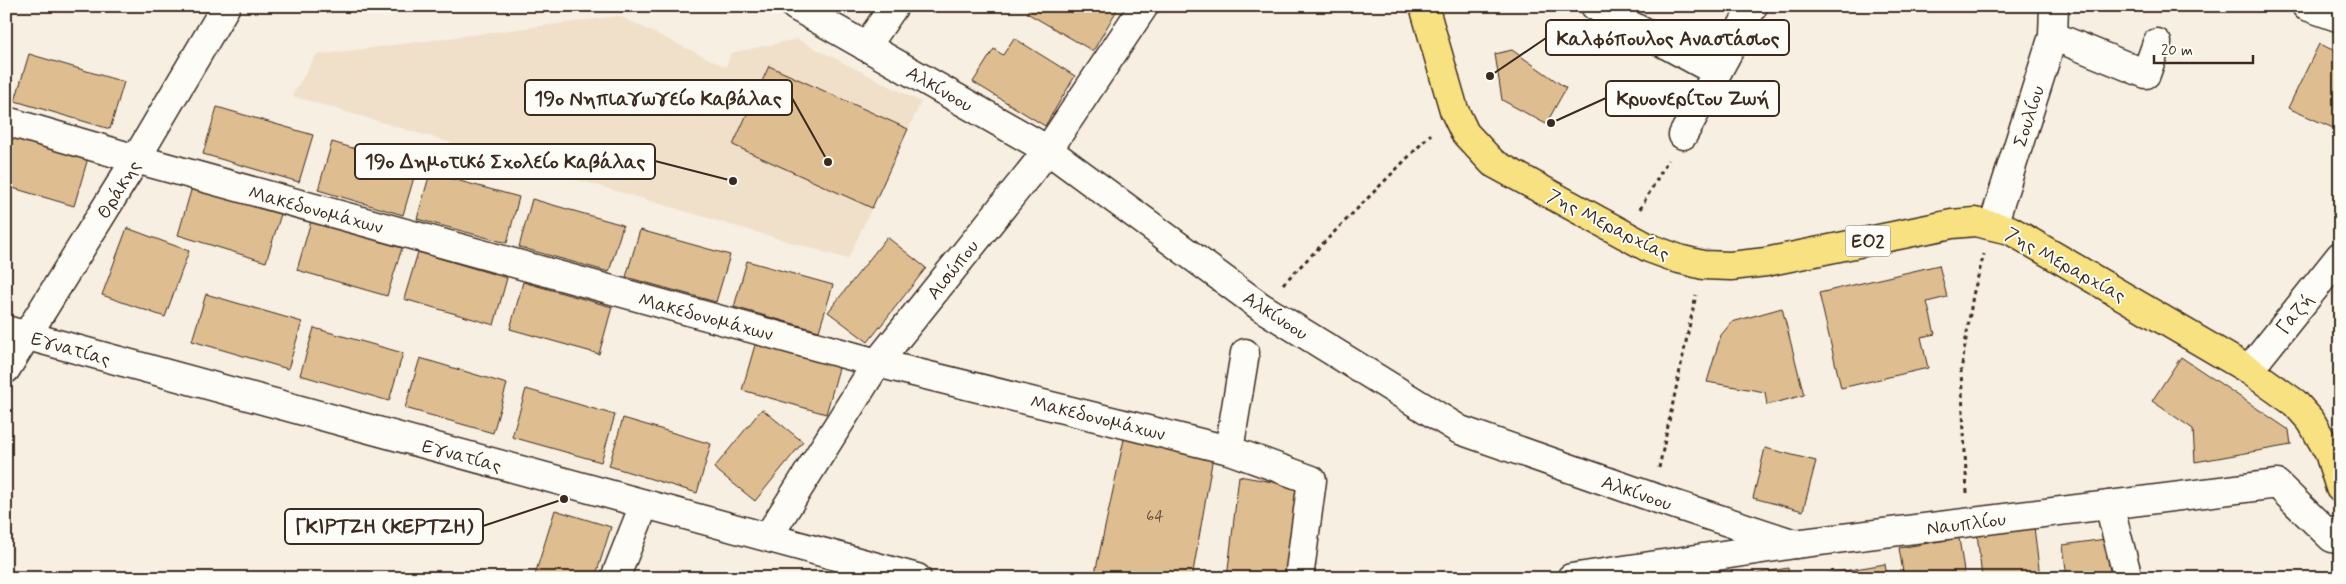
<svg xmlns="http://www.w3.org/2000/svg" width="2346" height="584" viewBox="0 0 2346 584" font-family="Mynerve,sans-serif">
	<rect width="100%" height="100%" fill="#f7efe2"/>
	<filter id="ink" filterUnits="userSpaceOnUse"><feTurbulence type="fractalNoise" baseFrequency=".02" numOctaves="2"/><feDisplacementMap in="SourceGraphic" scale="10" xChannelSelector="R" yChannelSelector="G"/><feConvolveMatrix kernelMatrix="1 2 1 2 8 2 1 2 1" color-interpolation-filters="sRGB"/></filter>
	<g filter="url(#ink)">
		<!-- built -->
		<polygon fill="#f0e0c9" points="619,16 726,67 731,53 797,39 921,102 848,259 292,96 316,55"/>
		<!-- building -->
		<g fill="#debd90" stroke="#3b2a1e">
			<polygon points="1031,6 1110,6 1117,10 1093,51 1027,13"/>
			<polygon points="1014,38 1075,76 1045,126 973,82 994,49 1003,55"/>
			<polygon points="2319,44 2340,53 2340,131 2288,108"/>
			<polygon points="1512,50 1566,88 1546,124 1502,100 1495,54"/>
			<polygon points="29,54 124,82 110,129 15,101"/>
			<polygon points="769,66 908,129 872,208 733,145"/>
			<polygon points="217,107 313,135 299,182 203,154"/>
			<polygon points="6,135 88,158 74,206 6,186"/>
			<polygon points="332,142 417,167 403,215 318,190"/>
			<polygon points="430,173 519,197 507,243 417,219"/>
			<polygon points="192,187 281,214 266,262 178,235"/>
			<polygon points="532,199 623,225 609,272 519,247"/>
			<polygon points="311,221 402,248 387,296 297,270"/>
			<polygon points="127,228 189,251 165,317 102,295"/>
			<polygon points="640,230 730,255 716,302 626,277"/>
			<polygon points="887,237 926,268 868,342 828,312"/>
			<polygon points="418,252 507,278 494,325 404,299"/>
			<polygon points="747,261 833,285 819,331 734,307"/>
			<polygon points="1939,265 1947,297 1927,302 1935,334 1921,337 1928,368 1841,388 1819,293"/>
			<polygon points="523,282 612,307 599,354 510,329"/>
			<polygon points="206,294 302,322 288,369 192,341"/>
			<polygon points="1782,308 1804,395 1767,405 1765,392 1707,382 1721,335 1732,322"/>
			<polygon points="314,328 403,353 389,401 300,375"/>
			<polygon points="757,338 841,361 826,414 742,390"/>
			<polygon points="2181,357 2289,430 2291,445 2195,462 2193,429 2152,401"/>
			<polygon points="420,358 507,384 493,433 405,408"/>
			<polygon points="526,389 615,415 601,462 512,437"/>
			<polygon points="762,409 803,442 755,501 714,468"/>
			<polygon points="623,418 711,444 697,493 609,466"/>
			<polygon points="1126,430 1214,451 1192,578 1094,578"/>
			<polygon points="1765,448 1816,461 1803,511 1753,498"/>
			<polygon points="1239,476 1301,487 1291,578 1227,578"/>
			<polygon points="555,510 611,527 595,578 534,578"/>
			<polygon points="2034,527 2040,577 1982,578 1977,533"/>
			<polygon points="1959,538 1965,578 1904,578 1899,548"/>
			<polygon points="2105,539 2111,578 2067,578 2063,545"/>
			<polygon points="1885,564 1887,578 1808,578 1808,577"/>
			<polygon points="1788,568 1790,578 1733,578"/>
		</g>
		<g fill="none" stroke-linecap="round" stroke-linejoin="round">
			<!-- minor casing -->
			<g stroke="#3b2a1e" stroke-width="31">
				<g id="minor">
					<polyline points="795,6 1048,150 1261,307 1460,430 1652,497 1795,544"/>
					<polyline points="1595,6 1717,72"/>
					<polyline points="2306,6 2340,18"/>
					<polyline points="2053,36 2146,74 2157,43"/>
					<polyline points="866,47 894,6"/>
					<polyline points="6,121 136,159 877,363 1229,450 1312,480 1299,578"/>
					<polyline points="1683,135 1753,6"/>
					<polyline points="1993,225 2053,36 2054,6"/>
					<polyline points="6,330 917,578"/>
					<polyline points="6,369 136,159 226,6"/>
					<polyline points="2249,370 2340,256"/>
					<polyline points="1229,450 1245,353"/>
					<polyline points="2109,505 2128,578"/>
					<polyline points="768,537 877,363 1048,150 1144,6"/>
					<polyline points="615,578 644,505"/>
					<polyline points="1571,578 1795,544 2277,484 2332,538 2340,540"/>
				</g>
			</g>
			<!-- major casing -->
			<g stroke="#3b2a1e" stroke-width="31">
				<polyline id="major" points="1424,6 1454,110 1465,133 1493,163 1649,248 1679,259 1703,265 1731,266 1766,262 1952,224 1975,222 2010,230 2249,370 2295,403 2311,421 2329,453 2340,488"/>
			</g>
			<!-- path -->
			<g stroke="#3b2a1e" stroke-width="3" stroke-dasharray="4 4" stroke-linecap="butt">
				<polyline points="1640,209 1668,160"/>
				<polyline points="1283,284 1431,134"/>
				<polyline points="1659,468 1696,295"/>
				<polyline points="1967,493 1961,371 1973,295 1984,254"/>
			</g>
			<!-- minor -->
			<use href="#minor" stroke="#fdfcf7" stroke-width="28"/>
			<!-- major -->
			<use href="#major" stroke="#f8e181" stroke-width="28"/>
		</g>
	</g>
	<g text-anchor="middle" stroke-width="4" stroke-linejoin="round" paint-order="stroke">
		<!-- number labels -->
		<g font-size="16" fill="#644f3a">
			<text x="1155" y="521">64</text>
		</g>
		<!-- shield labels -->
		<rect fill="#fdfcf7" stroke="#75695f" stroke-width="1" x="1845.5" y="225.5" width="45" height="31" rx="4"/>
		<g font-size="18" font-weight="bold" fill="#3b2a1e">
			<text x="1868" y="247">ΕΟ2</text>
		</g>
		<!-- street labels -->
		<g font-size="19" fill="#3b2a1e" stroke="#fdfcf7">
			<text transform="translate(940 88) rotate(30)" y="7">Αλκίνοου</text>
			<text transform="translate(2028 116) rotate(-72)" y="7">Σουλίου</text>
			<text transform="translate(118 189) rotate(-58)" y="7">Θράκης</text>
			<text transform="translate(316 209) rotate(15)" y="7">Μακεδονομάχων</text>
			<text transform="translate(1609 224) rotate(27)" y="7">7ης Μεραρχίας</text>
			<text transform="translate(2066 264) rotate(29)" y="7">7ης Μεραρχίας</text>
			<text transform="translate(952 269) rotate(-51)" y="7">Αισώπου</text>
			<text transform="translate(2294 313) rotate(-51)" y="7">Γαζή</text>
			<text transform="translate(1276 315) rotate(33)" y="7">Αλκίνοου</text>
			<text transform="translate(706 316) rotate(15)" y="7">Μακεδονομάχων</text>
			<text transform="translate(71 348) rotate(16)" y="7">Εγνατίας</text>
			<text transform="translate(1098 417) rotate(14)" y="7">Μακεδονομάχων</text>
			<text transform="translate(462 455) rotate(15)" y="7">Εγνατίας</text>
			<text transform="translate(1637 492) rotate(19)" y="7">Αλκίνοου</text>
			<text transform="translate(1966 523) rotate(-7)" y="7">Ναυπλίου</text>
		</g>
	</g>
	<!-- callouts -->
	<path fill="none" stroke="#3b2a1e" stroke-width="2" d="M1490 76L1546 38M828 162L792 98M1551 123L1606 98M733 181L655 161M564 499L483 526"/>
	<g fill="#3b2a1e" stroke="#fdfcf7" stroke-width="2">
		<circle cx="1490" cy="76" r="5"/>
		<circle cx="828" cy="162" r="5"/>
		<circle cx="1551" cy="123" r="5"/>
		<circle cx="733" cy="181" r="5"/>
		<circle cx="564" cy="499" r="5"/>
	</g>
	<g fill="#fdfcf7" stroke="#3b2a1e" stroke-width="2">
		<rect x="1546" y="20" width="243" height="35" rx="5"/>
		<rect x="525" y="80" width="267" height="35" rx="5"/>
		<rect x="1606" y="81" width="173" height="35" rx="5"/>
		<rect x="355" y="144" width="300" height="35" rx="5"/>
		<rect x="285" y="509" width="198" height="35" rx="5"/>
	</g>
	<g font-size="20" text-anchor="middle" font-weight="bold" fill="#3b2a1e">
		<text x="1668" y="45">Καλφόπουλος Αναστάσιος</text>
		<text x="658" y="105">19ο Νηπιαγωγείο Καβάλας</text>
		<text x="1693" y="105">Κρυονερίτου Ζωή</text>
		<text x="505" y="168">19ο Δημοτικό Σχολείο Καβάλας</text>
		<text x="384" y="533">ΓΚΙΡΤΖΗ (ΚΕΡΤΖΗ)</text>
	</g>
	<!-- margin -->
	<rect width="2346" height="584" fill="none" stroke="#fdfcf7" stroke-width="25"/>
	<rect x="12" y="12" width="2321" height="559" fill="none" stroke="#3b2a1e" stroke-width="2" filter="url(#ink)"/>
	<!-- scale -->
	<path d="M2154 55v8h99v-8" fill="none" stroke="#3b2a1e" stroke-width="2.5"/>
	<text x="2161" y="55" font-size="15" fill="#3b2a1e" stroke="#fdfcf7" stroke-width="4" paint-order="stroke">20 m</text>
</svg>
